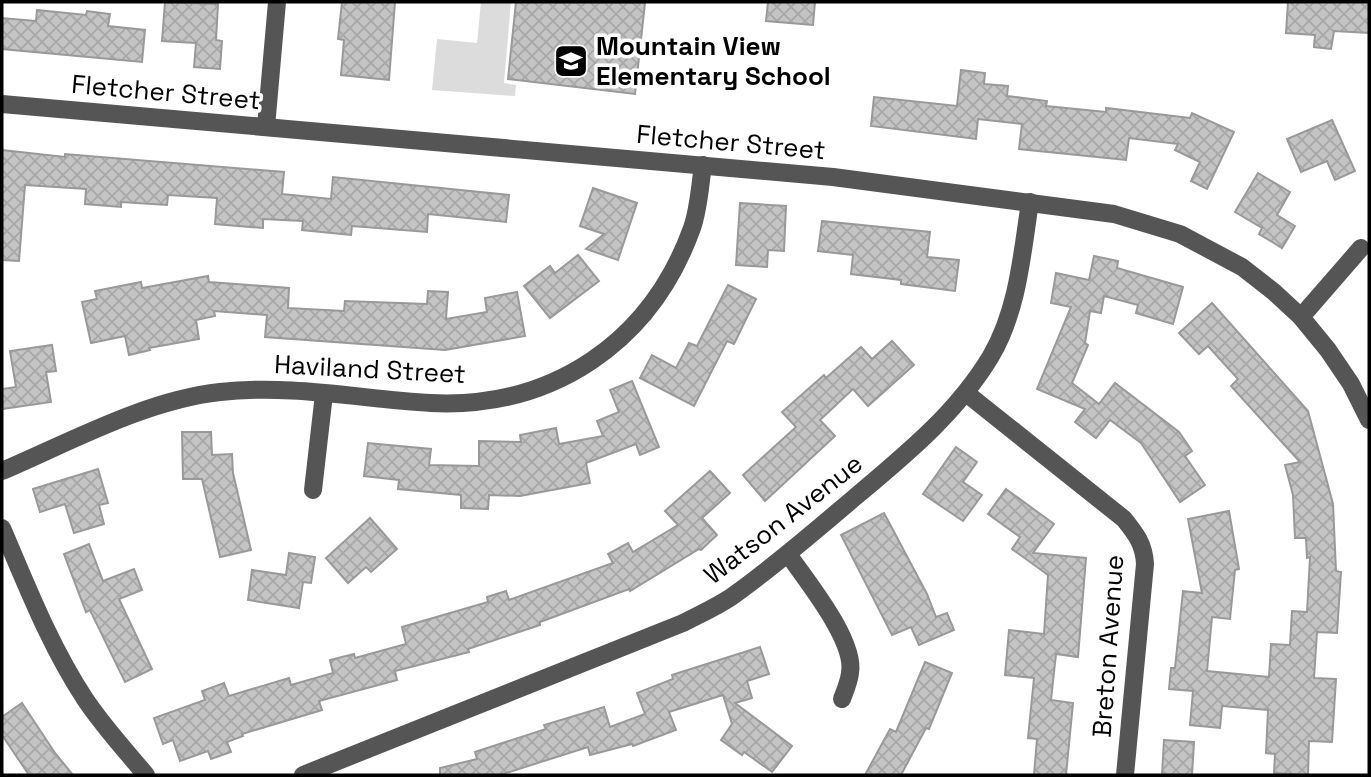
<svg xmlns="http://www.w3.org/2000/svg" width="1371" height="777" viewBox="0 0 1371 777" font-family="'Space Grotesk',sans-serif">
	<defs>
		<pattern id="building-cross-hatch" width="8" height="8" patternUnits="userSpaceOnUse" patternTransform="scale(1.75)"><rect width="8" height="8" fill="#c4c4c4"/><path d="M0 0l8 8M0 8l8-8" fill="none" stroke="#a7a7a7"/></pattern>
	</defs>
	<rect width="100%" height="100%" fill="#fff"/>
	<!-- green -->
	<polygon fill="#dcdcdc" points="481,2 511,2 504,83 516,85 515,96 432,90 437,39 477,43"/>
	<!-- building -->
	<g fill="url(#building-cross-hatch)" stroke="#999" stroke-width="2">
		<polygon points="165,2 218,4 216,40 222,41 220,69 194,67 196,43 162,41"/>
		<polygon points="342,2 395,2 389,80 341,75 344,40 338,39"/>
		<polygon points="516,2 645,3 635,94 508,79"/>
		<polygon points="768,2 815,2 813,25 766,21"/>
		<polygon points="1288,2 1369,2 1369,33 1334,31 1331,49 1314,47 1315,35 1286,33"/>
		<polygon points="37,10 86,15 87,11 110,14 108,26 145,30 142,62 2,49 2,18 36,21"/>
		<polygon points="961,70 985,73 984,84 1008,86 1007,96 1047,101 1046,106 1106,112 1106,108 1190,118 1192,113 1234,132 1207,189 1191,181 1200,162 1175,150 1178,144 1129,138 1126,160 1019,149 1022,124 978,119 976,139 871,126 874,97 957,106"/>
		<polygon points="1332,120 1355,171 1335,180 1327,161 1301,172 1287,139"/>
		<polygon points="2,150 65,157 65,154 284,172 282,194 331,199 333,177 509,195 506,222 428,214 427,232 352,226 351,235 302,230 303,221 263,219 263,228 215,224 217,198 168,195 167,205 121,202 121,207 85,204 86,189 25,185 19,261 2,260"/>
		<polygon points="1258,173 1290,192 1277,215 1295,226 1282,248 1259,234 1262,228 1235,212"/>
		<polygon points="593,188 637,203 618,260 586,249 604,234 580,226"/>
		<polygon points="740,203 786,206 784,251 768,250 767,267 736,265"/>
		<polygon points="822,221 930,232 927,257 959,260 955,291 901,284 901,280 851,274 853,255 818,251"/>
		<polygon points="578,255 599,281 550,318 524,286 550,266 555,273"/>
		<polygon points="1094,256 1118,261 1117,268 1183,287 1173,324 1136,313 1138,305 1104,296 1101,313 1090,311 1085,343 1088,345 1072,383 1099,404 1115,383 1179,432 1192,451 1185,456 1205,485 1180,502 1141,443 1110,420 1096,438 1075,422 1085,409 1037,389 1071,307 1051,303 1056,273 1089,280"/>
		<polygon points="208,276 209,282 289,288 288,308 344,311 345,301 427,304 428,291 448,292 446,319 487,312 485,298 517,292 525,336 445,350 265,337 267,315 214,311 215,316 196,320 199,339 149,348 150,350 129,355 125,336 91,343 82,302 97,299 95,291 141,282 142,288"/>
		<polygon points="728,285 756,299 734,344 727,341 694,406 640,378 652,355 676,368 689,343 697,346"/>
		<polygon points="1212,303 1308,411 1333,504 1336,571 1341,572 1337,633 1317,632 1314,678 1336,679 1332,742 1309,741 1308,775 1274,773 1275,754 1266,753 1268,710 1222,706 1220,728 1190,725 1193,691 1169,689 1171,668 1175,668 1183,591 1202,593 1188,519 1229,511 1239,569 1235,570 1230,619 1212,617 1207,671 1269,677 1271,644 1290,645 1292,611 1307,612 1310,557 1307,558 1306,538 1295,538 1293,495 1285,465 1300,462 1231,386 1238,379 1208,346 1199,354 1179,333"/>
		<polygon points="892,341 914,365 868,406 853,389 820,420 835,436 765,501 743,475 796,427 782,412 824,375 826,378 861,347 872,359"/>
		<polygon points="52,345 56,371 46,372 51,402 2,409 2,389 16,387 10,351"/>
		<polygon points="632,381 659,447 640,455 636,444 586,463 590,483 520,496 489,495 488,509 461,508 461,495 398,489 399,480 364,476 368,443 431,449 429,465 479,466 479,441 521,442 520,435 556,428 559,444 603,436 597,421 619,412 610,390"/>
		<polygon points="182,432 211,432 212,455 232,454 233,473 251,550 220,557 202,479 183,479"/>
		<polygon points="956,447 977,462 963,482 982,495 963,521 923,494"/>
		<polygon points="98,469 108,503 99,505 104,524 74,533 65,504 40,512 33,489"/>
		<polygon points="710,471 730,493 702,518 717,535 701,550 699,549 630,591 629,589 540,622 540,625 468,649 469,652 395,671 397,680 319,701 322,710 242,734 243,736 227,742 231,752 211,759 208,751 180,761 173,740 163,744 154,718 205,700 202,691 224,683 229,696 289,678 291,685 333,673 330,660 354,654 355,658 406,644 402,627 488,602 487,597 506,591 509,600 613,563 608,554 628,543 633,552 678,525 665,511"/>
		<polygon points="1006,489 1054,524 1033,553 1086,558 1078,657 1056,654 1051,700 1073,703 1066,775 1034,775 1037,739 1028,738 1034,678 1005,675 1009,630 1044,634 1048,575 1012,549 1020,537 988,514"/>
		<polygon points="884,513 927,594 936,617 947,613 954,630 919,645 911,627 892,635 841,535"/>
		<polygon points="370,518 397,549 371,572 366,567 348,583 326,558"/>
		<polygon points="89,544 103,581 134,569 142,590 119,599 152,669 125,682 90,610 86,612 64,554"/>
		<polygon points="289,553 315,557 311,583 303,582 299,608 248,600 252,570 286,575"/>
		<polygon points="760,647 769,674 747,681 752,698 735,703 792,746 772,772 744,752 742,755 721,740 732,724 723,695 669,712 676,730 633,746 632,744 590,755 588,747 500,775 440,775 440,768 477,759 475,752 546,729 544,725 604,707 610,727 645,714 637,693 673,679 672,675"/>
		<polygon points="925,662 952,673 929,729 926,728 901,775 865,775 890,729 896,732"/>
		<polygon points="22,703 55,753 73,775 29,775 2,735 2,717"/>
		<polygon points="1164,740 1194,742 1192,775 1162,775"/>
	</g>
	<g fill="none" stroke-linecap="round" stroke-linejoin="round">
		<!-- minor -->
		<g stroke="#555" stroke-width="18">
			<polyline points="2,104 833,177 1114,214 1180,234 1242,267 1274,292 1301,317 1328,350 1351,384 1369,420"/>
			<polyline points="266,127 277,2"/>
			<polyline points="1301,317 1361,248"/>
			<path d="M 966,393 L 1124,519 C 1136,534 1144,544 1145,564 L 1125,775"/>
			<path d="M 2,471 C 70,442 146,400 220,392 C 291,384 361,399 431,403 C 553,409 651,342 692,228 C 699,208 700,185 703,165"/>
			<polyline points="313,490 324,394"/>
			<path d="M 2,528 C 27,586 50,646 85,699 C 103,726 125,750 146,775"/>
			<path d="M 788,554 C 806,580 856,641 850,673 C 849,682 845,691 842,699"/>
			<path d="M 303,775 L 683,623 C 700,614 719,606 734,595 C 776,565 815,531 854,498 C 904,456 957,413 991,356 C 1018,310 1022,254 1030,202"/>
		</g>
	</g>
	<!-- icons -->
	<defs>
		<g id="school-square" transform="scale(1.75)"><rect x="-9" y="-9" width="18" height="18" rx="4" fill="#000" stroke="#fff"/><path d="M0-5L7-2L0 1L-7-2ZM-4 1L0 2.5L4 1V4Q0 6-4 4Z" fill="#fff"/></g>
	</defs>
	<g fill-rule="evenodd">
		<use href="#school-square" x="571" y="61"/>
	</g>
	<g text-anchor="middle" stroke-width="7" stroke-linejoin="round" paint-order="stroke">
		<!-- poi labels -->
		<g font-size="26" font-weight="bold" fill="#000" stroke="#fff" text-anchor="start">
			<text x="596" y="55">Mountain View<tspan x="596" dy="30">Elementary School</tspan></text>
		</g>
		<!-- street labels -->
		<g font-size="26" fill="#000" stroke="#fff">
			<text transform="translate(166 92) rotate(5)" y="9">Fletcher Street</text>
			<text transform="translate(731 142) rotate(5)" y="9">Fletcher Street</text>
			<text transform="translate(370 369) rotate(3)" y="9">Haviland Street</text>
			<text transform="translate(783 519) rotate(-38)" y="9">Watson Avenue</text>
			<text transform="translate(1108 646) rotate(-86)" y="9">Breton Avenue</text>
		</g>
	</g>
	<!-- border -->
	<rect width="1371" height="777" fill="none" stroke="#000000" stroke-width="7"/>
</svg>
